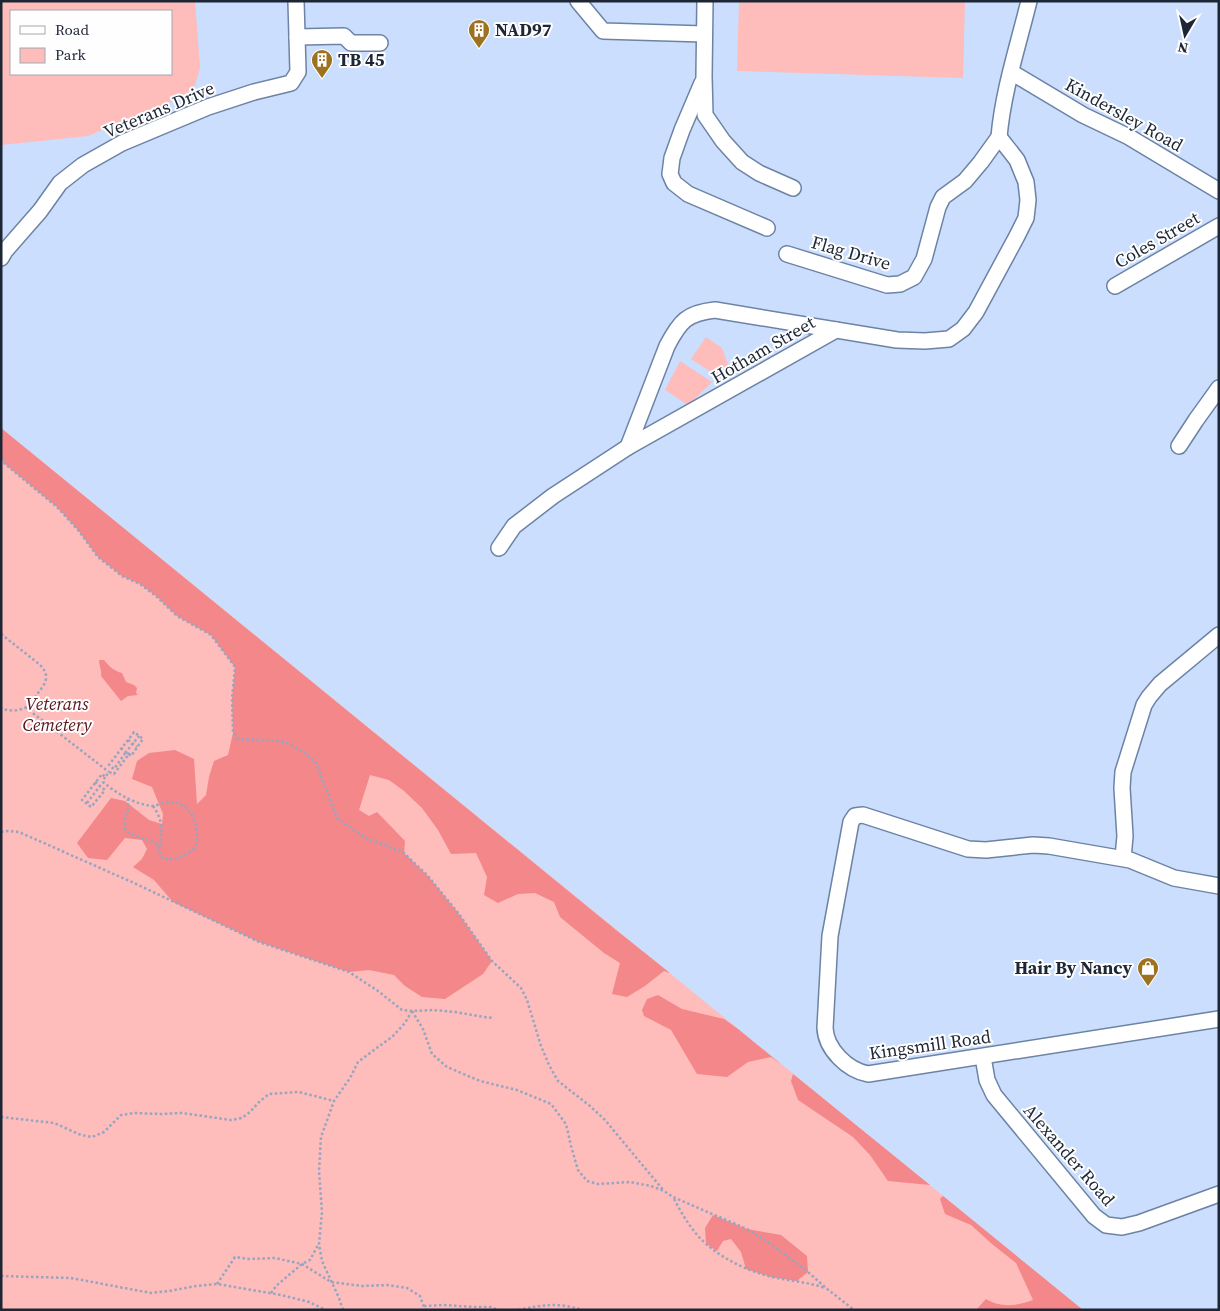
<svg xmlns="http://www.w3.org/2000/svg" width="1220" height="1311" viewBox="0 0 1220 1311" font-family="'Source Serif 4',serif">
	<rect width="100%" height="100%" fill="#cbdefd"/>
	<!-- green -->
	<g fill="#febcbb" fill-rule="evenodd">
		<path d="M 1,1 L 195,1 L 200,68 L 195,85 L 185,96 L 88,136 L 1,145 ZM 171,11 L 171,74 L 11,74 L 11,11 Z"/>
		<polygon points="739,1 965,1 963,78 737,71"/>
		<polygon points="706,337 722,348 730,370 722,379 691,359"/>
		<polygon points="680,361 712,382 688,405 665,390"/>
		<polygon points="1,428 1083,1310 1,1310"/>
	</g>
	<!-- forest -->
	<g fill="#f38789">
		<polygon points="1,428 616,930 670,973 664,971 645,986 627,997 612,994 620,963 604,953 560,917 554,902 535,893 518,894 498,903 484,895 487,877 476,853 451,854 438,830 422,808 404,791 389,780 370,775 359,810 369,816 377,812 405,841 404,853 428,876 459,914 492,961 483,974 445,999 422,997 405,986 394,975 369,970 349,972 259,942 173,902 154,880 133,867 142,859 147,849 142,840 125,838 107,860 88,858 77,843 111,798 125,801 149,820 162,824 163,814 152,787 132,779 137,761 149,753 175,750 194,759 197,804 206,795 209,777 214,761 228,755 233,733 232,699 235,667 211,635 177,616 156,596 140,584 122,576 98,557 78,530 57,507 5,464 1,458"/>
		<path d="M 99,660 L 104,660 C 110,667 114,671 122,673 L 126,682 L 134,685 L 137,688 L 136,693 L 138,695 L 128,696 L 121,701 L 101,676 C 102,670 99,666 99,660 Z"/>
		<polygon points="658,995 682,1009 724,1019 738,1029 781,1064 771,1057 748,1062 727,1077 697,1074 671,1030 644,1016 642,1010 647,999"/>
		<polygon points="793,1074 930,1185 888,1181 870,1155 853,1137 798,1100 791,1081"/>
		<path d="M 943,1196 L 1083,1310 L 976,1310 L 986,1299 C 1000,1308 1018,1306 1033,1300 L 1016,1263 L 992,1244 L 971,1225 L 945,1214 L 940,1199 Z"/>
		<polygon points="713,1215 747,1229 781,1235 807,1256 808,1272 797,1281 771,1277 746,1269 741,1252 731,1239 723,1241 717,1251 706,1244 705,1228"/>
	</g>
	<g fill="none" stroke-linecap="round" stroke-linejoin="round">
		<!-- minor casing -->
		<g stroke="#6c83a5" stroke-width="18">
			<g id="minor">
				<polyline points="578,1 603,31 704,34"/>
				<polyline points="705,1 704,77 705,115 723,141 742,162 759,173 793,188"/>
				<polyline points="297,37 344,36 351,43 380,43"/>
				<polyline points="1011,72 1083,115 1129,137 1219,191"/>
				<polyline points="702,83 682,130 672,158 670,174 674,183 688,194 767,228"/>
				<path d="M 999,137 C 1003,91 1018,46 1029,1"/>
				<polyline points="787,254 887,285 900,284 914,277 924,259 938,207 943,197 965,181 981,162 999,137"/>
				<polyline points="1,258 5,251 40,211 60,183 83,165 122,143 208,107 254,92 291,83 298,72 296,1"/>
				<polyline points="1115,286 1219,226"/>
				<polyline points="1179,446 1196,420 1219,388"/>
				<path d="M 628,447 L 667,346 C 680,321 687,313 715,310 L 897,340 L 925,341 L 949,339 L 963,329 L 976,312 L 1017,236 L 1026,218 L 1028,200 L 1026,182 L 1017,160 L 999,137"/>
				<polyline points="499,548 514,526 553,496 628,447 836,330"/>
				<polyline points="1123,858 1125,836 1122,788 1123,772 1144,705 1149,697 1160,684 1219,635"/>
				<path d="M 1219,886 L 1174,878 L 1130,860 L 1049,846 L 1033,845 L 986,850 L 968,849 L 863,815 L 855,816 L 851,822 L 830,936 L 825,1028 C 826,1049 847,1070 868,1074 L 1219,1019"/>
				<polyline points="983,1057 987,1080 994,1095 1094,1216 1106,1225 1122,1227 1139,1223 1219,1194"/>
			</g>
		</g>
		<!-- path -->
		<g stroke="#96a5c0" stroke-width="2.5" stroke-dasharray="2.5 2.5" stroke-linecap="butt">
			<polyline points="1,458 5,464 57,507 78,530 98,557 122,576 140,584 156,596 177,616 211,635 235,667 232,699 233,733 238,739 281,741 289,744 304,752 316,763 337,818 364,837 404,853 428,876 459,914 492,961 521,988 527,1000 541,1046 549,1065 558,1081 590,1106 605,1120 664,1191"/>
			<path d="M 1,634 L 39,664 C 42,667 45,670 46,675 C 47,682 42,688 38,693 C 35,697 32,702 28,706 C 21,711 9,712 1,708"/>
			<polyline points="25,707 109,772"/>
			<polyline points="128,740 137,747"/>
			<polyline points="121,748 126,752 139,736"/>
			<path d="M 105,777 L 103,782 C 116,793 134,804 152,806 C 158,806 164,801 171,802 C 193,803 200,828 196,846 C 187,855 174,862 162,858 L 157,845 L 154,842 L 132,835 L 126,831 L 124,823 L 128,809 L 128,798"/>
			<polyline points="95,782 105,790 91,807 82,800 102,774 105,777 109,772 114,774 129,754 131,756 143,739 134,732 109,765 114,769 126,752 129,754"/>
			<polyline points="87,803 100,786"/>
			<path d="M 153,806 C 163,820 163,832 159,848"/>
			<polyline points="1,832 8,831 19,832 134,883 259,942 349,972 378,991 402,1010 412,1011 433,1010 455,1012 484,1017 494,1018"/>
			<polyline points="412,1011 423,1029 432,1054 447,1067 480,1081 517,1090 551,1104 566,1124 571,1146 578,1170 587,1181 598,1184 630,1182 651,1186 664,1191 673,1197 747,1229 771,1244 808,1272 826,1288 854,1310"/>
			<polyline points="1,1117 54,1123 81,1135 92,1137 104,1132 121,1115 134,1113 161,1114 182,1113 231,1120 242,1118 250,1112 260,1101 269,1094 299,1092 334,1101"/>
			<path d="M 674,1199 C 680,1210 686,1221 694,1231 C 711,1254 746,1271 772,1277 C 790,1281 808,1282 825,1288"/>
			<polyline points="1,1276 71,1278 151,1293 169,1291 196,1286 217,1284 281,1295 309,1302 326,1310"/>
			<polyline points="217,1284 235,1257 249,1259 275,1258 302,1264 331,1282 362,1286 387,1285 407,1288 420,1296 425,1310"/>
			<polyline points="271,1293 276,1286 302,1264 310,1260 318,1245"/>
			<polyline points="424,1306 444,1305 475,1307 491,1307 498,1310"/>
			<polyline points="343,1310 339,1298 322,1261 319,1244 322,1212 319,1171 321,1137 334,1101 350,1078 358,1062 393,1036 405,1023 412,1011"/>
			<path d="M 518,1310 C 542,1305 558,1302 582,1310"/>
		</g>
		<!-- minor -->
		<use href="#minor" stroke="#fff" stroke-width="15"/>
	</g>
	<!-- icons -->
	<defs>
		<g id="building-pin" transform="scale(1.125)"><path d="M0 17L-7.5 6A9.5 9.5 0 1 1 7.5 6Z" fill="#9c7120" stroke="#fefefe"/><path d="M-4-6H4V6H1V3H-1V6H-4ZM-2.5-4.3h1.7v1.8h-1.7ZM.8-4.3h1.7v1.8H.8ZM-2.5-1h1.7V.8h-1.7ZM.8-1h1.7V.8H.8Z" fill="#fff"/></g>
		<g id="shop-pin" transform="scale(1.125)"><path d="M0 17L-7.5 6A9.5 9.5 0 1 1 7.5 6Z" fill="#9c7120" stroke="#fefefe"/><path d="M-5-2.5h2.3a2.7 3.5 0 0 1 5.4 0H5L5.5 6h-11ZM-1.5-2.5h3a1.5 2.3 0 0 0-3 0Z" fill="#fff"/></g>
	</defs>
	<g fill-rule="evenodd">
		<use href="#building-pin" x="479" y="30"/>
		<use href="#building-pin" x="322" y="60"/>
		<use href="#shop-pin" x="1148" y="968"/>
	</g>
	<g text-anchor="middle" stroke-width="4" stroke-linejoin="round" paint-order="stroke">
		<!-- poi labels -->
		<g font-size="18" font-weight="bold" fill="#1d2635" stroke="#fefefe" text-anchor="start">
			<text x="495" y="36">NAD97</text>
			<text x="338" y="66">TB 45</text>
			<text x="1132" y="974" text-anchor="end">Hair By Nancy</text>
		</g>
		<!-- street labels -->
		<g font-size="18" fill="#1d2635" stroke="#fefefe">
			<text transform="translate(159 110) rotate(-23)" y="6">Veterans Drive</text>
			<text transform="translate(1124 115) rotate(29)" y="6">Kindersley Road</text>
			<text transform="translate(1157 240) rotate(-30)" y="6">Coles Street</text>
			<text transform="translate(851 253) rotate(16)" y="6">Flag Drive</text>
			<text transform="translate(763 350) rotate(-30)" y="6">Hotham Street</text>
			<text transform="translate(930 1045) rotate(-8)" y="6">Kingsmill Road</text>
			<text transform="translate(1069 1155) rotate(49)" y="6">Alexander Road</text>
		</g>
		<!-- park labels -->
		<g font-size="18" font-style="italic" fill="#57141b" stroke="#fefefe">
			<text x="57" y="710">Veterans<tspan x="57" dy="21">Cemetery</tspan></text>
		</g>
	</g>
	<!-- border -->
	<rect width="1220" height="1311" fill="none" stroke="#1d2635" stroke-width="5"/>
	<!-- legend -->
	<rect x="10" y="10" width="162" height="65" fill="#fefefe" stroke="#a4a8ae"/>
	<rect x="20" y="26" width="25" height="8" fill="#ffffff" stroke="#a4a8ae"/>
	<text x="55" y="35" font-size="15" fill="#1d2635">Road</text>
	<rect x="20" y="48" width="25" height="15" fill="#febcbb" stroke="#a4a8ae"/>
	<text x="55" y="60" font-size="15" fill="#1d2635">Park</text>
	<!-- north arrow -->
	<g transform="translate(1185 35) rotate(189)" stroke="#fefefe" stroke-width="4" paint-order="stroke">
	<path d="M0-4L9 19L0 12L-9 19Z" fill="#1d2635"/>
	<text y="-8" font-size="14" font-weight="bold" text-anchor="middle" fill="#1d2635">N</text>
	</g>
</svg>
